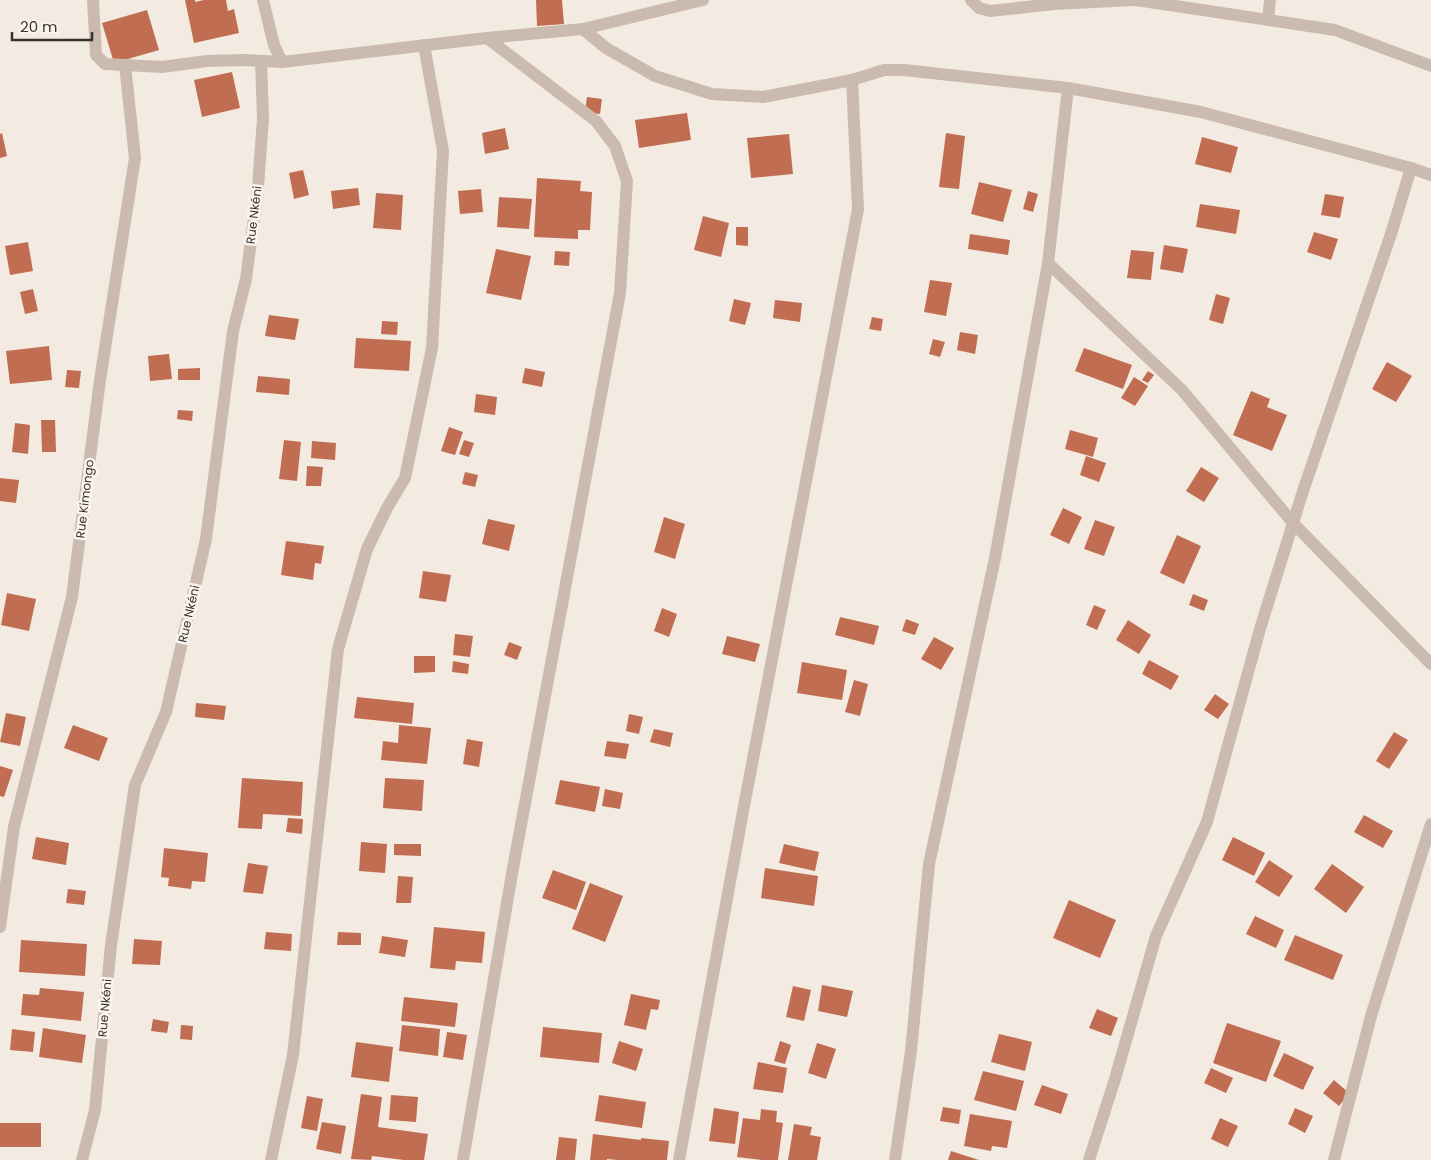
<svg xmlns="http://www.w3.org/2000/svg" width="1431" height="1160" viewBox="0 0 1431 1160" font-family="Poppins,sans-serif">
	<rect width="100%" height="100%" fill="#f3ebe2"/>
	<!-- building -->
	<g fill="#c16d52">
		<polygon points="185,0 195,0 195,2 204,0 226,0 228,11 234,9 239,33 194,43"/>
		<polygon points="536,0 562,0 564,24 537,26"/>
		<polygon points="147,10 159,50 114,63 102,23"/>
		<polygon points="232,72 240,108 202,117 194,80"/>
		<polygon points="587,97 602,99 600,114 585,112"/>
		<polygon points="687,113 691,140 639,148 635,120"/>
		<polygon points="505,128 509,149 485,154 482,133"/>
		<polygon points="2,133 7,156 0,158 0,134"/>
		<polygon points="946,133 965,136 959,189 939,187"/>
		<polygon points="789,134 793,174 751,178 747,138"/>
		<polygon points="1202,137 1238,147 1231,173 1195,164"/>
		<polygon points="303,170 309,195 294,199 289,173"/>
		<polygon points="537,178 581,181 580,191 592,192 590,230 578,230 578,239 534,237"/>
		<polygon points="979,182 1012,190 1003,222 971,214"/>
		<polygon points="358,188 360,205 333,209 331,191"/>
		<polygon points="481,189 483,212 460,214 458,191"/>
		<polygon points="1028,191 1038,194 1033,212 1023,209"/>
		<polygon points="376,193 403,195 401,230 373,228"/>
		<polygon points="1325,194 1344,197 1340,218 1321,215"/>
		<polygon points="499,197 532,199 529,229 497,227"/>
		<polygon points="1200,204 1240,210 1236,234 1196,227"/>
		<polygon points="703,216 729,223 721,257 694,250"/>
		<polygon points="736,227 748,227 748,246 736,245"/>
		<polygon points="1314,232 1338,239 1331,260 1307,252"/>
		<polygon points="970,234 1010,240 1008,255 968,249"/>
		<polygon points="28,242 33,271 10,275 5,246"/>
		<polygon points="1164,245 1188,249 1183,273 1160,269"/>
		<polygon points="496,249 531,256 521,300 486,293"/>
		<polygon points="1131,250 1154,252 1151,280 1127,278"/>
		<polygon points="555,251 570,252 569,266 554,265"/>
		<polygon points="930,280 952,283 946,316 924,312"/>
		<polygon points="33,289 38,311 25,314 20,292"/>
		<polygon points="1216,294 1230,298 1223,324 1209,320"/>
		<polygon points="734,299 751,303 745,325 729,321"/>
		<polygon points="775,300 802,303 800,322 773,318"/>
		<polygon points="269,315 299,319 295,340 265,336"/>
		<polygon points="872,317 883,319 881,331 869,329"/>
		<polygon points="382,321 398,322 397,335 381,334"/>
		<polygon points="960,332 978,335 975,354 957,350"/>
		<polygon points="356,338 411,341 409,371 354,368"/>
		<polygon points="933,339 945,342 940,357 929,354"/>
		<polygon points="49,346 52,380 10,384 6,351"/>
		<polygon points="1084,348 1132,365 1123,389 1075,371"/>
		<polygon points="169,354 172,379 150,381 148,356"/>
		<polygon points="1387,362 1412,376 1396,402 1372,389"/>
		<polygon points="200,368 200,380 178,380 178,369"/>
		<polygon points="525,368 545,372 542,387 522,383"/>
		<polygon points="67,370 81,371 79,388 65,387"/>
		<polygon points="1148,371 1154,375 1148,383 1142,380"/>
		<polygon points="258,376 290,379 289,395 256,392"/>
		<polygon points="1134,377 1148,386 1135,406 1121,398"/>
		<polygon points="1251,391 1270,399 1267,407 1287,415 1272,451 1233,435"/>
		<polygon points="476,394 497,397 495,415 474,412"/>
		<polygon points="178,410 193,411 192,421 177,419"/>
		<polygon points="41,420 55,420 56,452 42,452"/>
		<polygon points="15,423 30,425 28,454 12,452"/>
		<polygon points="449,427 463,432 455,455 441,451"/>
		<polygon points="1070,430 1098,438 1093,457 1065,449"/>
		<polygon points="284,440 301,442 297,481 279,479"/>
		<polygon points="464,440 474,443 469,457 459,454"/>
		<polygon points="312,441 336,443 335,460 311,458"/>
		<polygon points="1086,456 1106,463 1099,482 1080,475"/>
		<polygon points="307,466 323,467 321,486 306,486"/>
		<polygon points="1201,467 1219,478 1204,502 1186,491"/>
		<polygon points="465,472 478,475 475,487 462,484"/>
		<polygon points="0,478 19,480 16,503 0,501"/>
		<polygon points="1063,508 1082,517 1069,544 1050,535"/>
		<polygon points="664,517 685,524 675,559 654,552"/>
		<polygon points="488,519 515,525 509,551 482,544"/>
		<polygon points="1095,520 1115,527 1104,556 1084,549"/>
		<polygon points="1177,535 1201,546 1184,584 1160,573"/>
		<polygon points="286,541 324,546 321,564 315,563 313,580 281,575"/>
		<polygon points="423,571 451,575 446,602 419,598"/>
		<polygon points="7,593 36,599 29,631 1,625"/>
		<polygon points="1193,594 1208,600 1204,611 1189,605"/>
		<polygon points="1094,605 1106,610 1097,630 1086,625"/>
		<polygon points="662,608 677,614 669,637 654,631"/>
		<polygon points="840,617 879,626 874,645 835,635"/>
		<polygon points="906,619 919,624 915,635 902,631"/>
		<polygon points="1128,620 1151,635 1139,654 1116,640"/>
		<polygon points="455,634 473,636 470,657 453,655"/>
		<polygon points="727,636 760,644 755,662 722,654"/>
		<polygon points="934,637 954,648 941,670 921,659"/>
		<polygon points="509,642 522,647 517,660 504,655"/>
		<polygon points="414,656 435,656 435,672 414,673"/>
		<polygon points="1149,660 1179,676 1171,690 1142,674"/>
		<polygon points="453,661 469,664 468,674 452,672"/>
		<polygon points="802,662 847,670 842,700 797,693"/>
		<polygon points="854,680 868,684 860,716 845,712"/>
		<polygon points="1215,694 1229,704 1218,719 1204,710"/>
		<polygon points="357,697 414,703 412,724 354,718"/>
		<polygon points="196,703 226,706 224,720 195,717"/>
		<polygon points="6,713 26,717 20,746 0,742"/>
		<polygon points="629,714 643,717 639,734 626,731"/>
		<polygon points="73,725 108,738 99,761 64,748"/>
		<polygon points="399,725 431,728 427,764 381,760 383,741 398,743"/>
		<polygon points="654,729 673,733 670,747 650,742"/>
		<polygon points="1394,732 1408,740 1389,769 1376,761"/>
		<polygon points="467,739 483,742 479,767 463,764"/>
		<polygon points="607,741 629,744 626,759 604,756"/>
		<polygon points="0,766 13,770 4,797 0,796"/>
		<polygon points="242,778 303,782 301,816 263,814 262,829 238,828"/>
		<polygon points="385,778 424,780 422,811 383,808"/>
		<polygon points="560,780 600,787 595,812 555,804"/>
		<polygon points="605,789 623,793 620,809 602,806"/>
		<polygon points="1364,815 1393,831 1383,848 1354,832"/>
		<polygon points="288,818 303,819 302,834 286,832"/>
		<polygon points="36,837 69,843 66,865 32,859"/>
		<polygon points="1233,837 1265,853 1254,876 1222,860"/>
		<polygon points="361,842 387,844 385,873 359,871"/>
		<polygon points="394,844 421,844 421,856 394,855"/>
		<polygon points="784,844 819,852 815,871 779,863"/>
		<polygon points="164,848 208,853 205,882 192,881 191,889 168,886 169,878 161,877"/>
		<polygon points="1269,860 1293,876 1279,897 1255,882"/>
		<polygon points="248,863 268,866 263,894 243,892"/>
		<polygon points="1332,864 1364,887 1346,913 1314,889"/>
		<polygon points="765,868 818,876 814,906 761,898"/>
		<polygon points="553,870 586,882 576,910 542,898"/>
		<polygon points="398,876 413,877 411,903 396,903"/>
		<polygon points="590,883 623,896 605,942 572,929"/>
		<polygon points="68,889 86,891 84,905 66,903"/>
		<polygon points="1069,900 1116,920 1100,958 1053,938"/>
		<polygon points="1255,916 1284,930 1276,948 1246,934"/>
		<polygon points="434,927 485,932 482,963 456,961 455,970 430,968"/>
		<polygon points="266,932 292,934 291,951 264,949"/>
		<polygon points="338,932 361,933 361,945 337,945"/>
		<polygon points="1295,935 1343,955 1333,980 1284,960"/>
		<polygon points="382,936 408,940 405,957 379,953"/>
		<polygon points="134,939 162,941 160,965 132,964"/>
		<polygon points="21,940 87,944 85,976 19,972"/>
		<polygon points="822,985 853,991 847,1017 818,1011"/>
		<polygon points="793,986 811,990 804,1021 786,1017"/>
		<polygon points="40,988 84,992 81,1021 21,1015 23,994 39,995"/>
		<polygon points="631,994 660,1000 658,1010 651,1009 646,1030 624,1025"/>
		<polygon points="404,997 458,1003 455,1027 401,1021"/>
		<polygon points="1097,1009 1118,1018 1111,1036 1089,1028"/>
		<polygon points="153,1019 169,1022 167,1033 151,1031"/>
		<polygon points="1227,1023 1281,1041 1266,1082 1213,1063"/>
		<polygon points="181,1025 193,1026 192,1040 180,1039"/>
		<polygon points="402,1025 440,1029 438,1056 399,1051"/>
		<polygon points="543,1027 602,1033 599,1063 540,1057"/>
		<polygon points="43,1028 86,1035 82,1063 39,1057"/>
		<polygon points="12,1029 35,1032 33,1052 10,1050"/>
		<polygon points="447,1032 467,1035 463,1060 443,1057"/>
		<polygon points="999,1034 1032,1042 1025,1071 991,1062"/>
		<polygon points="619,1041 643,1049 636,1071 612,1063"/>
		<polygon points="780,1041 791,1045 785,1064 774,1061"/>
		<polygon points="356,1042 393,1047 389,1082 351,1077"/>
		<polygon points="817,1043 836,1049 826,1079 808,1073"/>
		<polygon points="1284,1053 1314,1067 1303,1090 1273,1076"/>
		<polygon points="758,1062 787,1068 783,1093 753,1089"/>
		<polygon points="1211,1068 1233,1078 1226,1093 1204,1083"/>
		<polygon points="983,1071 1024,1081 1016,1111 974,1100"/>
		<polygon points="1334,1080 1349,1093 1339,1106 1323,1093"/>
		<polygon points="1042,1085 1068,1094 1061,1114 1034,1105"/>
		<polygon points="361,1094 382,1097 378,1127 428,1134 424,1160 404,1160 372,1156 371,1160 351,1159"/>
		<polygon points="391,1095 418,1097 416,1122 389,1120"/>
		<polygon points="599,1095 646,1102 642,1128 595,1121"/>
		<polygon points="307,1096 323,1099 317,1131 301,1128"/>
		<polygon points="943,1107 961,1110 959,1124 940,1121"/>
		<polygon points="714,1108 739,1112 735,1144 709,1141"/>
		<polygon points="1295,1108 1313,1116 1305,1133 1288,1124"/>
		<polygon points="761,1109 777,1111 776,1122 783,1123 778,1160 762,1160 737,1157 743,1118 760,1120"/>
		<polygon points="970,1114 1012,1121 1007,1148 992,1146 991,1151 964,1146"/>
		<polygon points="1220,1118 1238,1126 1228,1147 1211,1139"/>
		<polygon points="322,1122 346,1126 341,1154 316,1149"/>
		<rect x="0" y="1123" width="41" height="24"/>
		<polygon points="794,1124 812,1127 810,1135 821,1137 817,1160 788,1160"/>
		<polygon points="593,1134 641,1140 641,1138 669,1141 667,1160 617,1160 607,1159 607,1160 590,1160"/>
		<polygon points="559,1137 577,1139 575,1160 556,1160"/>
		<polygon points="951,1151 979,1160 948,1160"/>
	</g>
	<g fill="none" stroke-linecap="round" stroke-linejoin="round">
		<!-- minor -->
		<g stroke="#cbbbae" stroke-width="12">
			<polyline points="93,0 96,55 105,64 162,67 207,61 244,60 282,62 487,38 583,29 703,0"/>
			<polyline points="263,0 274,45 282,62"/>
			<polyline points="971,0 979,8 990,11 1054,4 1134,0"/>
			<polyline points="1136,0 1335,30 1431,66"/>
			<polyline points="1268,20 1270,0"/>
			<polyline points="583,29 606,48 655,76 712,94 763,97 852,80 884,70 904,70 1068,88 1201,112 1411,168 1431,175"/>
			<polyline points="1048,263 1182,390 1293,523 1431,664"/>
			<polyline points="0,927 14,827 72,597 100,380 135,158 125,65"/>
			<polyline points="82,1160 95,1110 111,945 135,785 166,712 206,539 233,331 246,279 258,187 263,118 261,61"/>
			<polyline points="271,1160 293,1055 338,649 367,549 387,508 405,478 432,348 443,151 424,45"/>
			<polyline points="463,1160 513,868 620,293 627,181 615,146 596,121 487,38"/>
			<polyline points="679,1160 744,806 858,209 852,80"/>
			<polyline points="895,1160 911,1051 929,864 995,558 1048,263 1068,88"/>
			<polyline points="1089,1160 1115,1079 1156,936 1207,822 1260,629 1303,491 1391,234 1411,168"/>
			<polyline points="1334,1160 1371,1016 1431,824"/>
		</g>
	</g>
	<g text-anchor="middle" stroke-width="5" stroke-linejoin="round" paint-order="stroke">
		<!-- street labels -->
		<g font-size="12" fill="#3a302c" stroke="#faf5ef">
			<text transform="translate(254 215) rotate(-83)" y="4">Rue Nkéni</text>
			<text transform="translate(85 499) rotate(-83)" y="4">Rue Kimongo</text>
			<text transform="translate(189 614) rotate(-77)" y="4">Rue Nkéni</text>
			<text transform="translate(105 1008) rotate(-85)" y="4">Rue Nkéni</text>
		</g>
	</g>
	<!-- scale -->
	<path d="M12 32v8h80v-8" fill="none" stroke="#3a302c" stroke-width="2.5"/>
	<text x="20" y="32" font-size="15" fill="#3a302c" stroke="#faf5ef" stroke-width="4" paint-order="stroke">20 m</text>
</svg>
